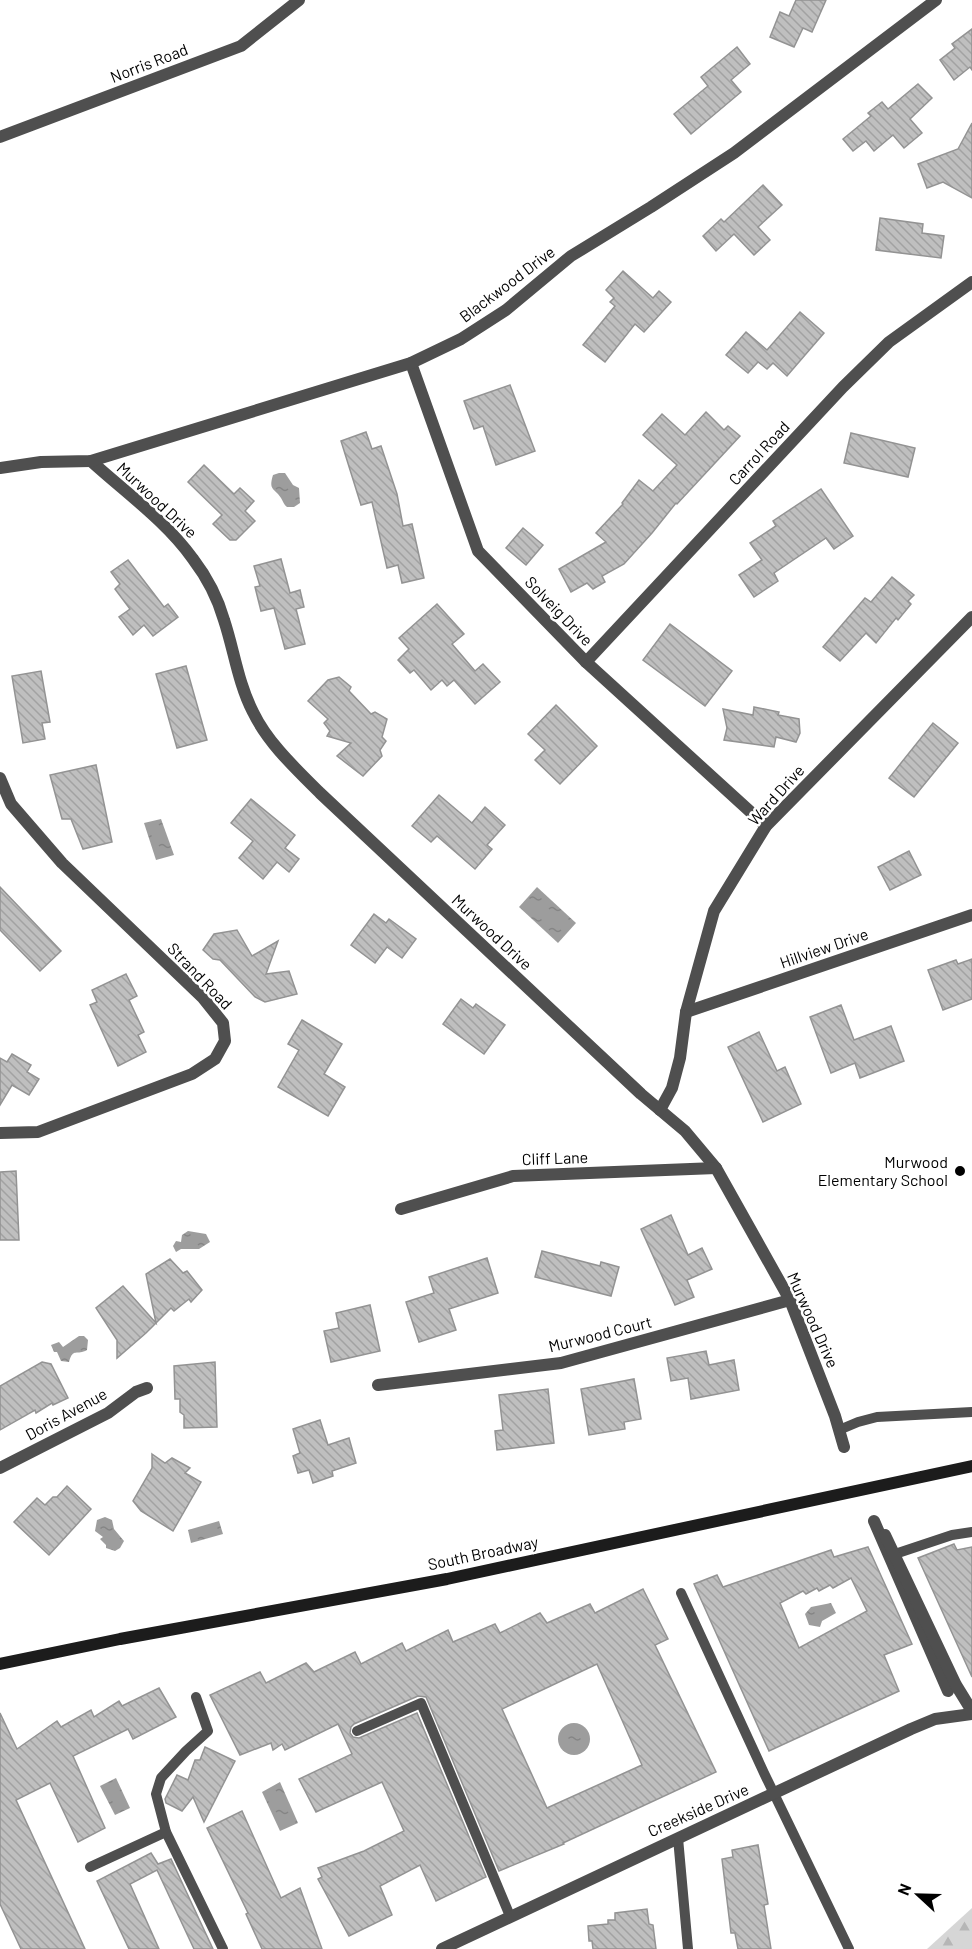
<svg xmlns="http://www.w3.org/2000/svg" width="972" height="1949" viewBox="0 0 972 1949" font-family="Barlow,sans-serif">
	<defs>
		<pattern id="forest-firs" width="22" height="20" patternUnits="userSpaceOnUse" patternTransform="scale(1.5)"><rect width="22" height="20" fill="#d6d6d6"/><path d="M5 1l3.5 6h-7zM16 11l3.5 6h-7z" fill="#b6b6b6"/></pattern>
		<pattern id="water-ripples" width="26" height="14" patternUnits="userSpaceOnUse" patternTransform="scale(1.5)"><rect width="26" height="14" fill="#9d9d9d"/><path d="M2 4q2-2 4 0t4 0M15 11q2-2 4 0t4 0" fill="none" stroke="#858585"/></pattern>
		<pattern id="building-back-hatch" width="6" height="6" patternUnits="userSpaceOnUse" patternTransform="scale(1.5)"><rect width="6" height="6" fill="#bfbfbf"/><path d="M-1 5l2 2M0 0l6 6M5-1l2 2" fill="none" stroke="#a2a2a2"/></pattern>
	</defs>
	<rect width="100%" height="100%" fill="#fff"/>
	<!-- forest -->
	<polygon fill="url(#forest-firs)" points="972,1908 972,1949 927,1949"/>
	<!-- water -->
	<g fill="url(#water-ripples)">
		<path d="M 279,473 L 285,473 L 293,485 L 299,488 L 300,503 L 294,507 L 287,507 C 284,505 283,501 281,498 C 275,488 268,491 273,475 Z"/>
		<polygon points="161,819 174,855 156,860 144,823"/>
		<polygon points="537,887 576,923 558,943 519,907"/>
		<polygon points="188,1231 206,1234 210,1242 199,1249 181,1249 176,1252 173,1246 176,1241 181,1242 182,1235"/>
		<path d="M 79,1336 L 84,1336 L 88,1340 L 87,1350 C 77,1356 73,1347 69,1362 L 61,1361 L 57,1352 L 54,1352 L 51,1345 L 59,1342 L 63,1347 Z"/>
		<polygon points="105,1517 112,1520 114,1529 124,1541 120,1548 115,1551 106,1548 106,1545 100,1539 103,1537 95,1531 97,1520"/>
		<polygon points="219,1521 223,1534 191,1543 188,1530"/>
		<polygon points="831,1603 836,1613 822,1621 820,1627 809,1625 805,1614 811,1607"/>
		<circle cx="574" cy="1739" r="16"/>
		<polygon points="116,1778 130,1808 115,1815 100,1786"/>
		<polygon points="280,1782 298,1823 280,1831 262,1792"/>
	</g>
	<!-- building -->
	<g fill="url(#building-back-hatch)" stroke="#939393" stroke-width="1.5" fill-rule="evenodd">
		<polygon points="796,0 826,0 812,32 803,28 794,47 770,37 780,12 789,16"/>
		<polygon points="972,29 972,70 970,67 954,80 940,60 955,48 952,44"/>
		<polygon points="737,47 750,64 731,80 741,92 691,134 674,114 708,86 701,77"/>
		<polygon points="918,84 932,98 910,119 922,133 904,148 893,135 874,151 866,141 853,151 843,139 871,116 868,113 882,102 888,109"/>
		<polygon points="972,123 972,198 943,182 927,188 918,164 958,149"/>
		<polygon points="763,185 782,205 758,227 770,240 754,255 734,234 716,251 703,236 721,219 724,222"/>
		<polygon points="880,218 923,224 922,233 944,236 941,258 876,250"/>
		<polygon points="623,271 653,298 659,291 671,302 644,332 635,324 605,362 583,345 615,306 610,302 614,298 606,290"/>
		<polygon points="800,312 824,333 787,376 773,363 767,369 758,362 748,373 726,355 746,332 767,350"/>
		<polygon points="510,385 535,451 496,465 483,426 474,429 464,401"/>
		<polygon points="706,412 724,430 728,426 740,436 677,504 676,503 652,533 624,564 602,576 605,582 593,589 587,583 571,592 559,569 606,542 596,533 623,504 622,503 639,480 653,491 677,465 643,435 662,414 685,435"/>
		<polygon points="366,432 372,449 381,446 397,494 403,526 412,524 424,578 402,583 398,565 387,568 372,502 361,505 341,441"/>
		<polygon points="851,433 915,448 908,477 844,463"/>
		<polygon points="204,465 234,494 240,488 254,501 245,511 255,521 236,540 230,540 213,524 222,515 188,482"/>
		<polygon points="821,489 853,536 834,549 826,538 774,573 778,581 754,597 739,575 762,560 750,543 776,526 773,521"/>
		<polygon points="523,528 543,545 526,565 506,548"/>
		<polygon points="281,559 290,593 300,590 304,607 296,609 305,644 285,649 274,608 261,611 255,587 260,586 254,566"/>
		<polygon points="128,560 164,607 168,604 178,617 153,636 144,625 133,635 119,617 130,609 115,589 120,584 111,572"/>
		<polygon points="892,577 914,595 908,601 911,604 898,620 896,618 876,643 866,633 840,661 823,647 865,598 871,602"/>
		<polygon points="437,604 464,634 452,644 475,671 483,664 500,682 475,704 454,680 447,686 442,680 431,690 414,670 410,673 398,660 409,649 399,638"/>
		<polygon points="670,624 732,671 705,706 643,660"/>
		<polygon points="186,666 207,740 177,748 156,674"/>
		<polygon points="41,671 50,722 42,723 45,739 23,743 12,676"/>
		<polygon points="339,677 351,687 349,691 371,714 375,712 387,719 382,737 386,741 380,750 382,756 363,776 337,756 351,743 327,736 330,731 324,723 328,719 308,701 328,680"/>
		<polygon points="556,705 597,746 560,784 535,760 545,750 528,734"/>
		<polygon points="754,707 779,712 778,715 799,719 800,733 796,742 776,737 774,747 724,740 727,728 723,709 753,715"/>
		<polygon points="933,723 958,743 914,797 889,778"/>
		<polygon points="96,765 112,842 83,849 71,819 62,819 50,775"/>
		<polygon points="439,795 472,823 485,807 505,825 487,845 492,849 475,869 437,836 431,842 412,826"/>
		<polygon points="251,799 295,835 285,848 299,859 289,872 277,862 263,879 239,858 253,841 231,823"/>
		<polygon points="909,851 921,875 890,890 878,867"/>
		<polygon points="0,887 61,951 40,971 0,930"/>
		<polygon points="374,914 386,923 389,919 416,939 402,958 387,947 375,963 351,945"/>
		<polygon points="237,930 252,956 278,941 266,974 289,971 297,994 265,1002 255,997 220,960 213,959 203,950 214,934"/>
		<polygon points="972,959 972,999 943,1010 928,970 956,960 958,964"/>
		<polygon points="126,974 137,996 129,1000 144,1032 138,1035 146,1052 118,1066 90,1005 97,1002 92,990"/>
		<polygon points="461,999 473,1008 476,1004 505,1025 484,1054 443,1024"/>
		<polygon points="841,1005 854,1040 891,1026 904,1061 860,1078 855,1063 831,1073 810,1017"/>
		<polygon points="302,1020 342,1044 324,1074 345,1087 328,1116 278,1087 299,1050 288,1044"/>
		<polygon points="759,1032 777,1071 785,1067 801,1104 763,1122 728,1047"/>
		<polygon points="12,1054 31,1065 27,1072 39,1079 29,1095 12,1085 0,1105 0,1058 7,1062"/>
		<polygon points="16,1171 19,1240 0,1240 0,1172"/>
		<polygon points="671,1215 688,1255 702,1248 712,1269 687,1280 694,1297 675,1305 641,1229"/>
		<polygon points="542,1251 600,1266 601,1262 619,1267 611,1296 535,1277"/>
		<polygon points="487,1258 498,1293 449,1309 456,1330 419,1342 406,1302 434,1293 429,1277"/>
		<polygon points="170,1259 183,1273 187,1271 202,1290 191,1302 189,1299 174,1311 171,1308 146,1333 117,1358 117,1340 96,1308 123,1286 156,1323 146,1274"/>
		<polygon points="370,1305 380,1351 331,1362 324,1331 339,1328 336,1313"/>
		<polygon points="706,1351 709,1365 734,1360 739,1390 691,1399 688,1378 671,1381 667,1358"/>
		<polygon points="42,1362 51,1364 68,1398 53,1405 52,1403 36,1413 35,1410 0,1430 0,1386"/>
		<polygon points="215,1362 217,1427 184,1428 184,1415 180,1412 180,1399 175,1399 174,1366"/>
		<polygon points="634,1379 641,1419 624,1422 625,1429 589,1435 581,1389"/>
		<polygon points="548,1389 554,1443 497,1450 495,1431 503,1430 499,1395"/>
		<polygon points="320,1420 328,1445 349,1438 356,1463 332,1471 333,1476 313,1483 309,1470 298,1473 293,1456 300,1453 293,1429"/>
		<polygon points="152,1454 165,1463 172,1458 190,1468 185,1473 201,1482 173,1531 141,1511 133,1501 152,1468"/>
		<polygon points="67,1486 91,1509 49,1555 14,1522 37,1498 45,1505 53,1497 57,1497"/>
		<polygon points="954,1544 957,1550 972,1547 972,1677 918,1558"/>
		<path d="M 868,1547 L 912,1644 L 884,1655 L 899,1691 L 769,1751 L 694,1584 L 717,1575 L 723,1587 L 831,1550 L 834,1557 ZM 851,1578 L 867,1611 L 799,1648 L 780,1603 L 803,1591 L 806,1594 L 817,1588 L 819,1591 L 830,1585 L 833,1588 Z"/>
		<path d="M 643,1589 L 668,1639 L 655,1645 L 716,1772 L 563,1843 L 564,1844 L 499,1871 L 426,1697 L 418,1696 L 354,1724 L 351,1727 L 350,1733 L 353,1737 L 359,1738 L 417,1713 L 486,1877 L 436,1901 L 420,1865 L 380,1886 L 392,1915 L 349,1936 L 318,1879 L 322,1877 L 318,1868 L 364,1851 L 404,1831 L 382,1782 L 316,1812 L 299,1779 L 352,1754 L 338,1724 L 285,1750 L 282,1744 L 273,1750 L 271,1743 L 240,1755 L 210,1695 L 260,1672 L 266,1683 L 306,1663 L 314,1672 L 355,1652 L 361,1664 L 402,1643 L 406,1651 L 448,1630 L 453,1642 L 495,1624 L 500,1633 L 540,1613 L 547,1623 L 590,1604 L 595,1613 ZM 597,1664 L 642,1765 L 547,1808 L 502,1709 Z"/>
		<polygon points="159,1688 176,1717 133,1739 128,1729 73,1756 105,1828 78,1842 50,1783 16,1800 85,1949 21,1949 0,1904 0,1713 17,1749 57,1721 61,1727 91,1710 94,1717 119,1701 122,1706"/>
		<polygon points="205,1747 235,1761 204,1822 193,1797 182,1811 166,1803 165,1799 177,1775 188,1780 195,1760 200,1760"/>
		<polygon points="242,1811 281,1898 300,1888 322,1949 262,1949 246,1914 248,1913 207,1828"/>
		<polygon points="758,1845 768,1904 764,1905 771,1949 738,1949 735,1933 731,1933 722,1859 733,1857 732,1850"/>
		<polygon points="151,1853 158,1864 171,1859 213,1949 194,1949 157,1870 130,1884 159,1949 129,1949 97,1881"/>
		<polygon points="647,1909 649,1924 653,1925 656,1949 593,1949 592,1941 589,1941 588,1926 608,1924 608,1920 615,1920 615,1913"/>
	</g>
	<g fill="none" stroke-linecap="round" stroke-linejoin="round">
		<!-- service -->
		<g stroke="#4f4f4f" stroke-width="10">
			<polyline points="839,1430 858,1422 877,1417 972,1412"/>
			<polyline points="895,1554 952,1535 972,1532"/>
			<polyline points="681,1593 764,1773 849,1949"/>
			<polyline points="196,1697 208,1731 186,1751 161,1778 156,1794 166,1832 223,1949"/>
			<polyline points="357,1731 421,1703 510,1916"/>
			<polyline points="678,1838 688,1949"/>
			<polyline points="90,1867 166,1832"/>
		</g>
		<!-- pedestrian -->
		<polyline stroke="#4f4f4f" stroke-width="12" points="874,1521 948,1691"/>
		<!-- minor -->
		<g stroke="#4f4f4f" stroke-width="12">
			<polyline points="0,137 241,46 299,0"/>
			<polyline points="411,363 478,551 586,662 766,826"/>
			<path d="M 91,461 C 125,492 166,521 193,559 C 206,576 218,599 224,620 C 234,650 238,683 253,712 C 268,743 295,768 320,793 L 641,1094 L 685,1131 L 716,1168 L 790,1300 L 835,1416 L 844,1447"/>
			<polyline points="0,468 41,462 91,461 411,363 461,339 506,310 571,256 651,207 734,153 936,0"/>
			<polyline points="586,662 843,387 889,342 972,282"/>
			<polyline points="0,778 11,804 62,863 203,998 223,1023 225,1041 215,1059 192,1074 38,1132 0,1133"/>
			<polyline points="686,1012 972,915"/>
			<polyline points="660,1110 672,1088 680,1058 686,1012 714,911 766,826 972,617"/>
			<polyline points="401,1209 513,1176 716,1168"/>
			<polyline points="378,1385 561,1363 790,1300"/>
			<polyline points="0,1468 108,1413 136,1392 147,1388"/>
			<polyline points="885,1535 956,1685 972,1711"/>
			<polyline points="442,1949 911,1729 935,1719 972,1714"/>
		</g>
		<!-- secondary -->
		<polyline stroke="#1c1c1c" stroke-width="12" points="0,1664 120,1639 447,1579 972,1466"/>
	</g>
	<!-- markers -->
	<circle fill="#000" stroke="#fff" stroke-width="2" cx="960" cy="1171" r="6"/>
	<g text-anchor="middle" stroke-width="5" stroke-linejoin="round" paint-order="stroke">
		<!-- street labels -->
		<g font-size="16" fill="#000" stroke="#fff">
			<text transform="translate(149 63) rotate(-21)" y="6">Norris Road</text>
			<text transform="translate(507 284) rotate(-37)" y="6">Blackwood Drive</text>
			<text transform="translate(759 453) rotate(-47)" y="6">Carrol Road</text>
			<text transform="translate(157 500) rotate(43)" y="6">Murwood Drive</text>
			<text transform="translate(559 611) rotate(46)" y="6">Solveig Drive</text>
			<text transform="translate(776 795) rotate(-48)" y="6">Ward Drive</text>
			<text transform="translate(492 932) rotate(43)" y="6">Murwood Drive</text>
			<text transform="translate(824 948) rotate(-19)" y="6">Hillview Drive</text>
			<text transform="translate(200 976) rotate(46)" y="6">Strand Road</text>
			<text transform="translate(555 1158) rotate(-2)" y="6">Cliff Lane</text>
			<text transform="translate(813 1320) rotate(66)" y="6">Murwood Drive</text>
			<text transform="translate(600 1334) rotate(-14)" y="6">Murwood Court</text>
			<text transform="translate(66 1414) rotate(-29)" y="6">Doris Avenue</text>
			<text transform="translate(483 1553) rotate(-12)" y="6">South Broadway</text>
			<text transform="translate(698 1810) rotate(-24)" y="6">Creekside Drive</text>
		</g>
		<!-- poi labels -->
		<g font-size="16" fill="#000" stroke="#fff" text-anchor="end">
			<text x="948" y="1168">Murwood<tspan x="948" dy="18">Elementary School</tspan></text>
		</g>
	</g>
	<!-- north arrow -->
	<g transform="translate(918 1895) rotate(292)" stroke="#ffffff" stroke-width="4.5" paint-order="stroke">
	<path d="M0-4.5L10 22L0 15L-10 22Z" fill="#000000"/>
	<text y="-9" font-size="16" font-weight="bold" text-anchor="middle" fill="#000000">N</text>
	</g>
</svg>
